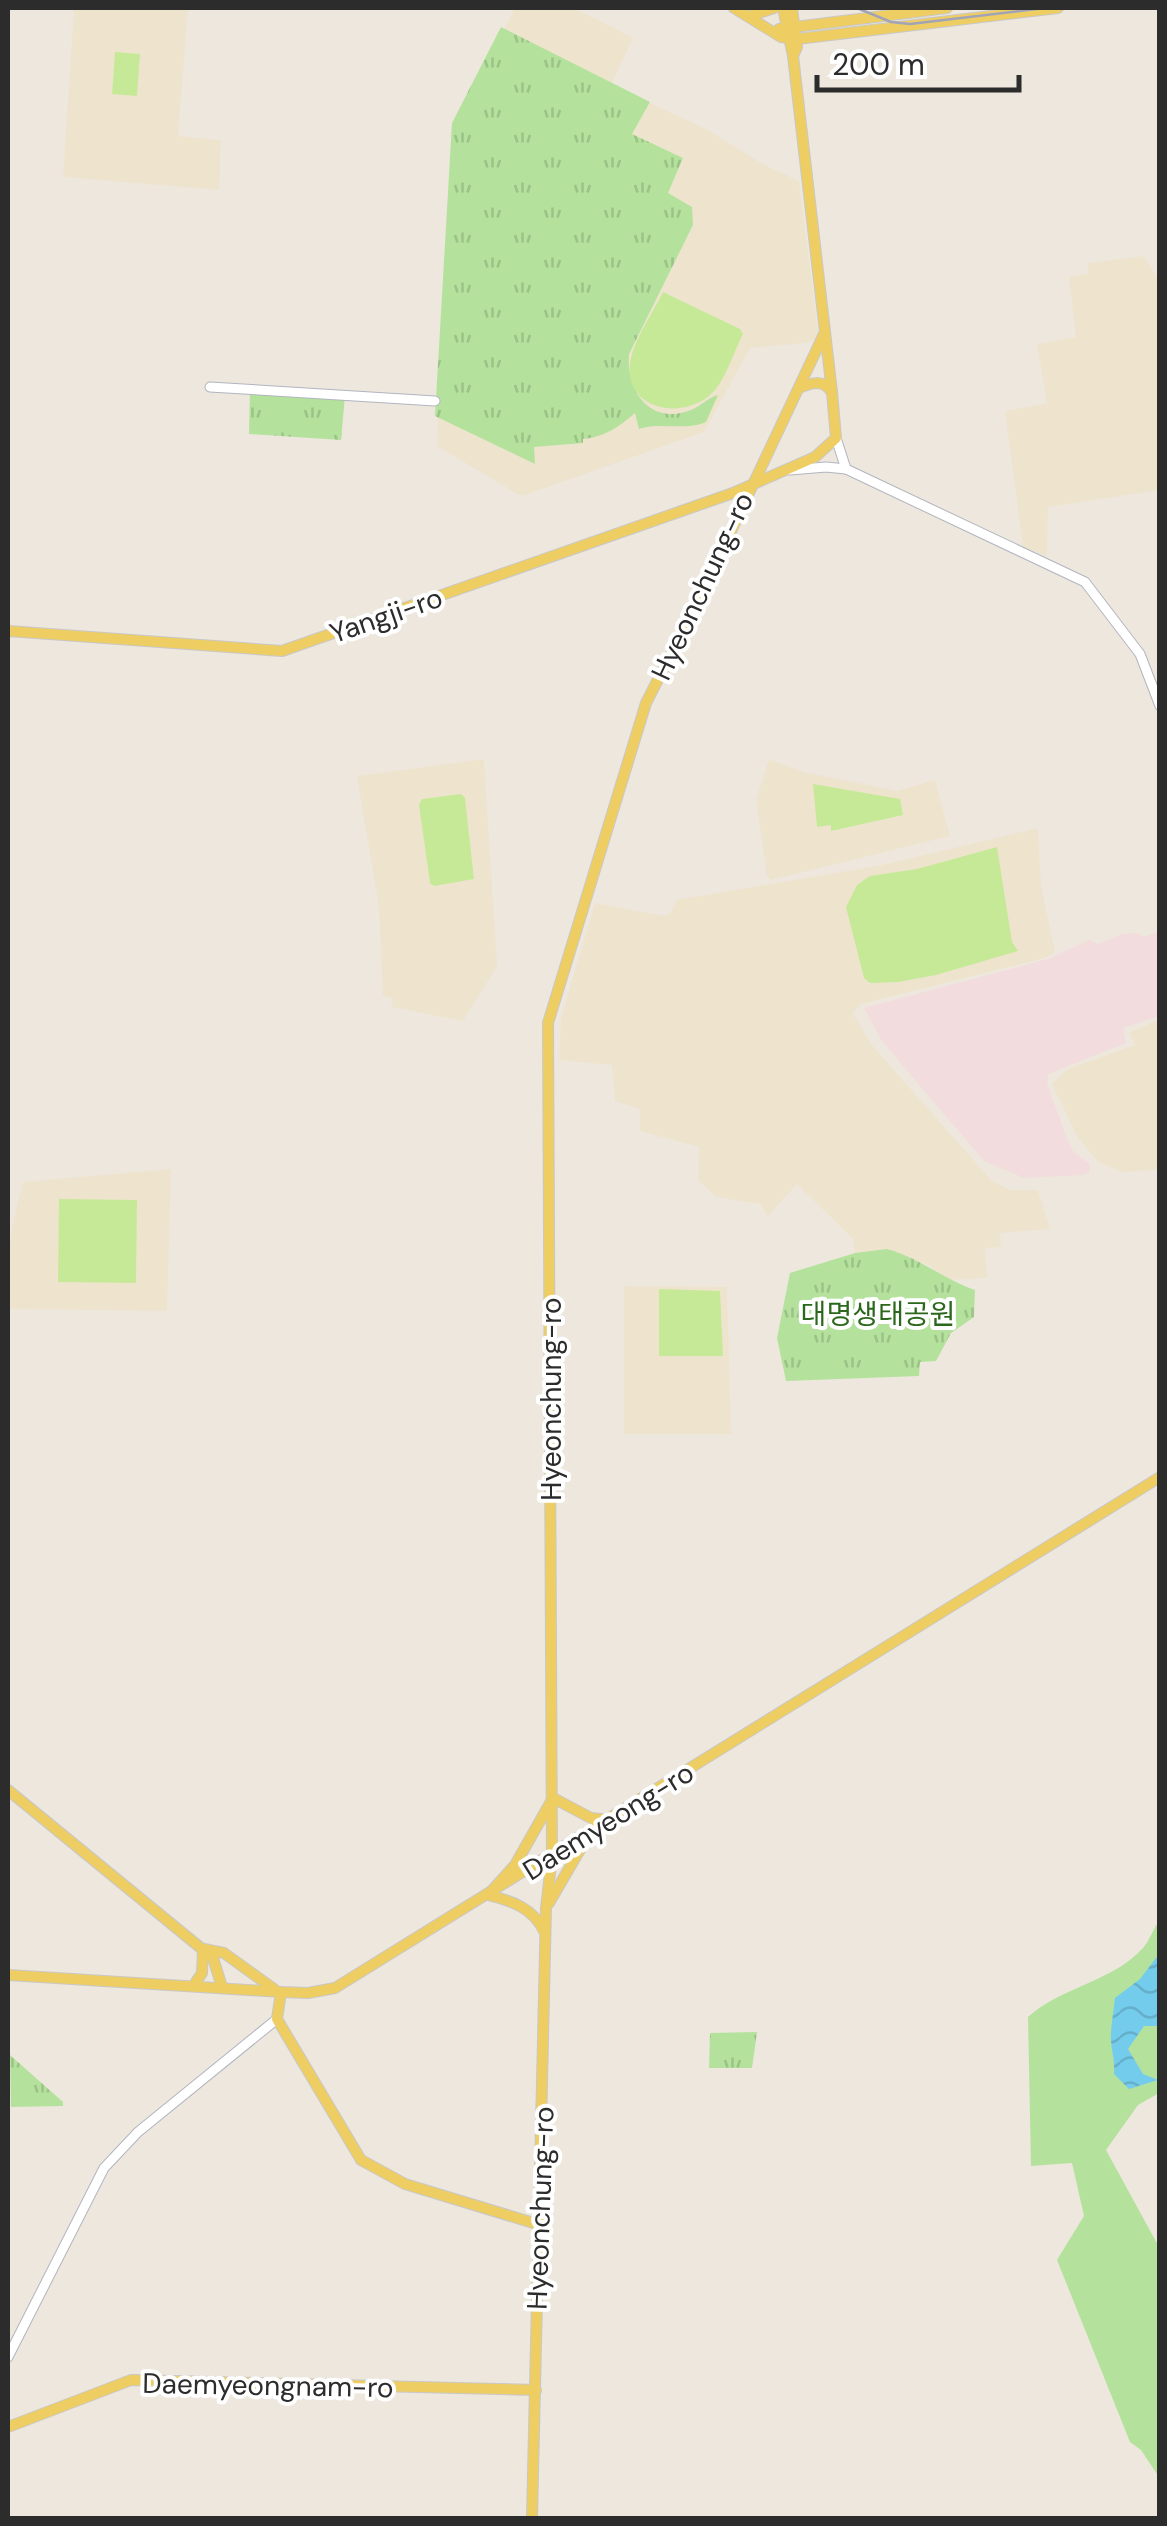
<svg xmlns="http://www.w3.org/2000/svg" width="1167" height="2526" viewBox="0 0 1167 2526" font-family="'DM Sans','Noto Sans KR',sans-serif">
	<defs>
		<pattern id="park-tufts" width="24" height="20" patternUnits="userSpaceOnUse" patternTransform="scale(2.5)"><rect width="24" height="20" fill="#b4e29c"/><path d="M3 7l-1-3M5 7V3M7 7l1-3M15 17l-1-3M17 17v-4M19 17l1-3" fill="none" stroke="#9bc287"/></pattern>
		<pattern id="water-waves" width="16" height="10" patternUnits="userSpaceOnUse" patternTransform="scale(2.5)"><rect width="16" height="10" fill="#74cced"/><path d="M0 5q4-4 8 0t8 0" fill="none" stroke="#65afcb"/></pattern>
	</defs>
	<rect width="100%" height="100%" fill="#ede7de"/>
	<!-- education -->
	<g fill="#eee4ce">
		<polygon points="74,8 188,8 178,136 221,140 219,190 63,177"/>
		<polygon points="515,8 574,8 630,36 633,38 611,85 708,130 761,163 799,181 819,338 806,343 750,348 704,432 525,495 519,495 437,446 438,403 502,33"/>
		<polygon points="1144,256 1159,280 1159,490 1048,507 1047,556 1023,547 1005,411 1047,403 1037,344 1076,337 1069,277 1088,274 1088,263"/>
		<polygon points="484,759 497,966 463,1021 392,1007 392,998 383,996 379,907 357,776"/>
		<polygon points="769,759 803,772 897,791 935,780 950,836 771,880 767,876 756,800"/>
		<polygon points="1038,828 1041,887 1055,952 1045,958 861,1004 853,1013 871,1044 991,1180 1010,1190 1038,1190 1050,1229 1000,1233 1001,1247 985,1248 987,1278 947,1280 930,1266 887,1249 855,1253 853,1239 797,1184 768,1216 760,1204 716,1197 698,1180 699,1147 640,1131 640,1109 615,1101 612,1065 559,1060 561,1018 595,903 665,916 672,911 676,900 882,865"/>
		<polygon points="1159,1019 1159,1170 1123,1172 1098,1162 1077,1136 1052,1084 1068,1069 1135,1045 1129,1033"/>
		<polygon points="171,1169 167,1311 8,1309 8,1264 12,1227 23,1182"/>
		<polygon points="624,1286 727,1287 731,1434 624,1434"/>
	</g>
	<!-- medical -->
	<polygon fill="#f3dcdd" points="1159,932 1159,1016 1123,1028 1126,1043 1048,1074 1047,1083 1065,1134 1073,1151 1090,1164 1089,1173 1082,1175 1024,1178 984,1161 882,1041 864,1008 1048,959 1089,940 1098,944 1122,934 1137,933 1144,937"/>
	<!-- grass -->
	<path fill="#b4e29c" d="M 1159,1921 L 1159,2093 L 1138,2105 L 1106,2150 L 1159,2247 L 1159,2477 L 1141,2450 L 1130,2442 L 1057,2260 L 1084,2216 L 1072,2163 L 1031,2166 L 1028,2017 C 1061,1987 1112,1982 1143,1948 C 1150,1940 1153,1929 1159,1921 Z"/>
	<!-- park -->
	<g fill="url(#park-tufts)">
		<path d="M 501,27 L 650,102 L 632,134 L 683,158 L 668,193 L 692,207 L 693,225 L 629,354 C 626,391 650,426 691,410 C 701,406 709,397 718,395 L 706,422 C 686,431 660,422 639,429 L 635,413 C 619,427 605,437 583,439 L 583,443 L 534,447 L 535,464 L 435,416 L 452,123 Z"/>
		<polygon points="250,390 345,396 341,440 249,434"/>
		<path d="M 887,1249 C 920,1258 943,1279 975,1290 L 974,1317 L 951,1333 L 936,1361 L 920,1362 L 919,1376 L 786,1381 L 777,1338 L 790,1273 L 855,1253 Z"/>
		<polygon points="757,2032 752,2068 709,2068 710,2033"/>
		<polygon points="10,2055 63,2102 63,2106 11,2107"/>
	</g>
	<!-- pitch -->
	<g fill="#c6e998">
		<polygon points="115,52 140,54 137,96 112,94"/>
		<path d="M 663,292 L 740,329 L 743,334 C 733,353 725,383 709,396 C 679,420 625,409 630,364 C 633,340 653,313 663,292 Z"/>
		<polygon points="813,784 900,799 903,815 831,831 831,825 817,827"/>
		<polygon points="461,794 465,798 474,879 434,886 430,883 419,805 422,799"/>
		<polygon points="997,847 1012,942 1018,951 936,975 898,982 870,983 864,978 846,907 857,885 870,876 917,869"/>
		<polygon points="59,1199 137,1200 136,1283 58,1282"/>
		<polygon points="659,1289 720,1291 723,1356 659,1356"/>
	</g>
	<!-- water -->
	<path fill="url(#water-waves)" d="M 1159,1954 L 1159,2026 L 1144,2026 L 1128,2049 L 1143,2074 L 1158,2080 L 1129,2089 L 1114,2074 C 1115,2061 1112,2053 1111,2041 C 1110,2033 1114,2007 1115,1998 L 1140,1979 Z"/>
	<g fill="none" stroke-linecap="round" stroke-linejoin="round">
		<!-- minor casing -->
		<g stroke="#b2b5bf" stroke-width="11">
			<g id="minor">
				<polyline points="210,387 435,401"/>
				<polyline points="836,438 846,469"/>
				<polyline points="790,470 826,467 846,469 1085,582 1140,654 1160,706"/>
				<polyline points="8,2357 104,2168 138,2132 277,2019"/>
			</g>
		</g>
		<!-- major casing -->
		<g stroke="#c8c8c8" stroke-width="12">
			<g id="major">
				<polyline points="734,8 781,37 797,39 1058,8"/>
				<polyline points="792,8 797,47 793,56"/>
				<polyline points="750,16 774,8"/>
				<polyline points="779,29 947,8"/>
				<path d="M 799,388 C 811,383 822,379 831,391"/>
				<polyline points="8,631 282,651 733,493 815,457 836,438 832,392 793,56 783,8"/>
				<polyline points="8,1790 213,1958 222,1987"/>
				<polyline points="549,1903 588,1836"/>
				<path d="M 544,1931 C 533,1908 512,1901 488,1895 L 515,1865 L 553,1798 L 591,1818 L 609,1820"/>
				<polyline points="204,1949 224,1953 274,1989"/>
				<polyline points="8,1975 281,1992 308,1993 335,1988 1160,1477"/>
				<polyline points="194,1985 202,1973 203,1949"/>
				<polyline points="281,1992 277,2019 361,2160 405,2184 540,2225"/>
				<polyline points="8,2427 131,2380 536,2390"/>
				<polyline points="532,2518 546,1908 552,1856 548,1023 646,703 699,599 824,334"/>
			</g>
		</g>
		<!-- minor -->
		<use href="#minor" stroke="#fff" stroke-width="9"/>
		<!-- major -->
		<use href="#major" stroke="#eece62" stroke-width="10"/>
		<!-- rail -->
		<polyline stroke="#a1a4b6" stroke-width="2.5" points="857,8 891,22 910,24 1045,8"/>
	</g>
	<g text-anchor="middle" stroke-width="8" stroke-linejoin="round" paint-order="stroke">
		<!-- street labels -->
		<g font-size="28" fill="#2c2c2c" stroke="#fff">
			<text transform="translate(702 586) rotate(-65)" y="10">Hyeonchung-ro</text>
			<text transform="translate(386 615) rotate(-19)" y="10">Yangji-ro</text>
			<text transform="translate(551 1399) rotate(-90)" y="10">Hyeonchung-ro</text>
			<text transform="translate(608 1821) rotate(-32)" y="10">Daemyeong-ro</text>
			<text transform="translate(540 2208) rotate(-88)" y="10">Hyeonchung-ro</text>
			<text transform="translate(268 2385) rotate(1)" y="10">Daemyeongnam-ro</text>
		</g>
		<!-- park labels -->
		<g font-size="28" fill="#2b681c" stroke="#fff">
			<text x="878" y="1324">대명생태공원</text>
		</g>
	</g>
	<!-- border -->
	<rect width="1167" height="2526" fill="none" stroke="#2c2c2c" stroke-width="20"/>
	<!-- scale -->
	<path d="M817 75v15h202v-15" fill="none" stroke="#2c2c2c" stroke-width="5"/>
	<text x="832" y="75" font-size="30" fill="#2c2c2c" stroke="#ffffff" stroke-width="8" paint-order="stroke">200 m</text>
</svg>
